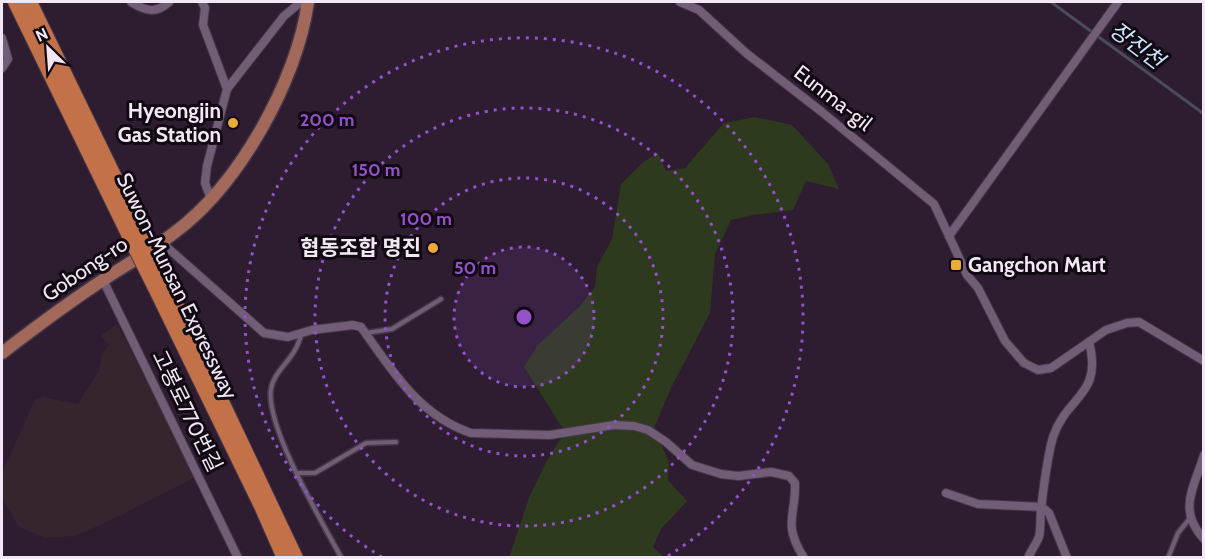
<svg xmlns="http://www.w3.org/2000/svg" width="1205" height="559" viewBox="0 0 1205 559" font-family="Cabin,'Noto Sans KR',sans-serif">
	<rect width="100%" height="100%" fill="#2e1c31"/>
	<!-- industrial -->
	<polygon fill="#36252f" points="117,324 195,477 122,515 75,536 44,538 18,526 2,497 2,473 35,400 43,397 78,404 99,371 102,353 109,345 101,336"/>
	<!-- green -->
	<polygon fill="#2e3a1e" points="755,117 792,125 828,164 839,189 806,181 793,210 753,215 731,220 715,254 710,313 671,388 654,428 669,462 668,480 687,501 661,529 653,547 664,557 509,558 530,495 547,460 565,432 524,367 537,346 580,306 595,287 597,267 612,239 621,184 642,163 658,153 666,171 685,168 724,123"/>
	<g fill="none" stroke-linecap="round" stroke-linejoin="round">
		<!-- stream -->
		<polyline stroke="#494c5c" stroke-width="3" points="1051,2 1204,114"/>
		<!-- service casing -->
		<g stroke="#463849" stroke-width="7">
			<g id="service">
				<path d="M 302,333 C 300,339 298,345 295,350 C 288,363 273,374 271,389 C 265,426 322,522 341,557"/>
				<polyline points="366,333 392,329 441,299"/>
				<polyline points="297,473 315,473 366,443 396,442"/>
				<polyline points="1168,558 1178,533 1190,518"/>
			</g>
		</g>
		<!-- minor casing -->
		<g stroke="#463849" stroke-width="10">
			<g id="minor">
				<path d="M 131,2 C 145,11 156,14 169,2"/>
				<polyline points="202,2 205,8 203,25 227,89 207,166 205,183 211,199"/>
				<polyline points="680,2 699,10 746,53 822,112 934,204 949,236 1118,2"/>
				<polyline points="2,38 8,59 2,68"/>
				<polyline points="227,89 284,16 301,2"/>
				<polyline points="949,236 967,275 978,288 1005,341 1024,363 1038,370 1051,368 1106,330 1127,323 1139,322 1204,361"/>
				<path d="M 161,242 L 264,333 L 288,337 L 312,330 L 353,325 L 361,327 C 392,370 418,415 471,433 L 550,435 L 614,425 L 634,426 L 648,430 L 666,442 L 692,465 L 721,474 L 738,476 L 771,472 L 789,476 L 795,483 C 796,517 782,523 804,558"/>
				<polyline points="103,280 238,558"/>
				<path d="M 1204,455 C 1194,488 1177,510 1204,539"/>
				<polyline points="946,493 978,504 1042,507 1049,513 1067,558"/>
				<path d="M 1028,558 C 1031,551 1036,544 1039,537 C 1041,529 1040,518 1041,510 C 1043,490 1048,454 1053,437 C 1067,395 1103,396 1089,342"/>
			</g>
		</g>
		<!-- primary casing -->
		<g stroke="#463849" stroke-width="15">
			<path id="primary" d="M 2,353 C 37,326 72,300 109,276 C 131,262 153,249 174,233 C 239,185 297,81 308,2"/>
		</g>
		<!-- motorway casing -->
		<g stroke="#463849" stroke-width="16">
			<g id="motorway">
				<polyline points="15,2 129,236"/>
				<polyline points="30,2 140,229"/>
				<polyline points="164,279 296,558"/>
				<polyline points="154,286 261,506 284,558"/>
			</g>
		</g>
		<!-- service -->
		<use href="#service" stroke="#715d75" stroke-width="4"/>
		<!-- minor -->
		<use href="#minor" stroke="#715d75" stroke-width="8"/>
		<!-- primary -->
		<use href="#primary" stroke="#a2695b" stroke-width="12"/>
		<!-- motorway -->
		<use href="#motorway" stroke="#c37149" stroke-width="14"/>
		<!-- motorway-bridge casing -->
		<g stroke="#463849" stroke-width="16" stroke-linecap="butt">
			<g id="motorway-bridge">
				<polyline points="140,229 164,279"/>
				<polyline points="129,236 154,286"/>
			</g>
		</g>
		<!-- motorway-bridge -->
		<use href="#motorway-bridge" stroke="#c37149" stroke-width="14"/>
	</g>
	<!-- distance rings -->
	<circle cx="524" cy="317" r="70" fill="#9351ca" fill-opacity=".12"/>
	<g fill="none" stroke="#9351ca" stroke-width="3" stroke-dasharray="3 6">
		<circle cx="524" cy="317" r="70"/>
		<circle cx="524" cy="317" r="139"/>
		<circle cx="524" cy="317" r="209"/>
		<path d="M382 557A279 279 0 1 1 666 557"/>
	</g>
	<!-- markers -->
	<g fill="#ebaa39" stroke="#110a13" stroke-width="2">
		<circle cx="233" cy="123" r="6"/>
		<circle cx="433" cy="248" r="6"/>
		<rect x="950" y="259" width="12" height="12" rx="3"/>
	</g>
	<g text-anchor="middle" stroke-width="6" stroke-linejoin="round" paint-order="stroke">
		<!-- street labels -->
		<g font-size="21" fill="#f2e7f5" stroke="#110a13">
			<text transform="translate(833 98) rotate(38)" y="7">Eunma-gil</text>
			<text transform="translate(85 269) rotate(-34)" y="7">Gobong-ro</text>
			<text transform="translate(177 286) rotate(64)" y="7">Suwon-Munsan Expressway</text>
			<text transform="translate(187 411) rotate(64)" y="7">고봉로770번길</text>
		</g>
		<!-- poi labels -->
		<g font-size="21" font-weight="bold" fill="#f2e7f5" stroke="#110a13" text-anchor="end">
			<text x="221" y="118">Hyeongjin<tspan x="221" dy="24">Gas Station</tspan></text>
			<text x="421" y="255">협동조합 명진</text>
			<text x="968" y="272" text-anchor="start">Gangchon Mart</text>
		</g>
		<!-- water labels -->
		<g font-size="22" font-style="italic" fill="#cae5fc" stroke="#110a13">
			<text transform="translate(1137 45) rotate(37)" y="8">장진천</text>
		</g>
	</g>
	<circle cx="524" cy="317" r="9" fill="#9351ca" stroke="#110a13" stroke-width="3"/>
	<g font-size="18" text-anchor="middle" font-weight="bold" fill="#9351ca" stroke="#110a13" stroke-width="6" stroke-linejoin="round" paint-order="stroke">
		<text x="327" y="126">200 m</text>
		<text x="376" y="176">150 m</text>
		<text x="426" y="225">100 m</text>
		<text x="475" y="274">50 m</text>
	</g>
	<!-- border -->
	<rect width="1205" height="559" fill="none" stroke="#f2e7f5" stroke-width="6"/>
	<!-- north arrow -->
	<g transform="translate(48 48) rotate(335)" stroke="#110a13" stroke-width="4.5" paint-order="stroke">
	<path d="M0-4.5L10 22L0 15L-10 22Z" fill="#f2e7f5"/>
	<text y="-9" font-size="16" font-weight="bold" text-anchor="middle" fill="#f2e7f5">N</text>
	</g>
</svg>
